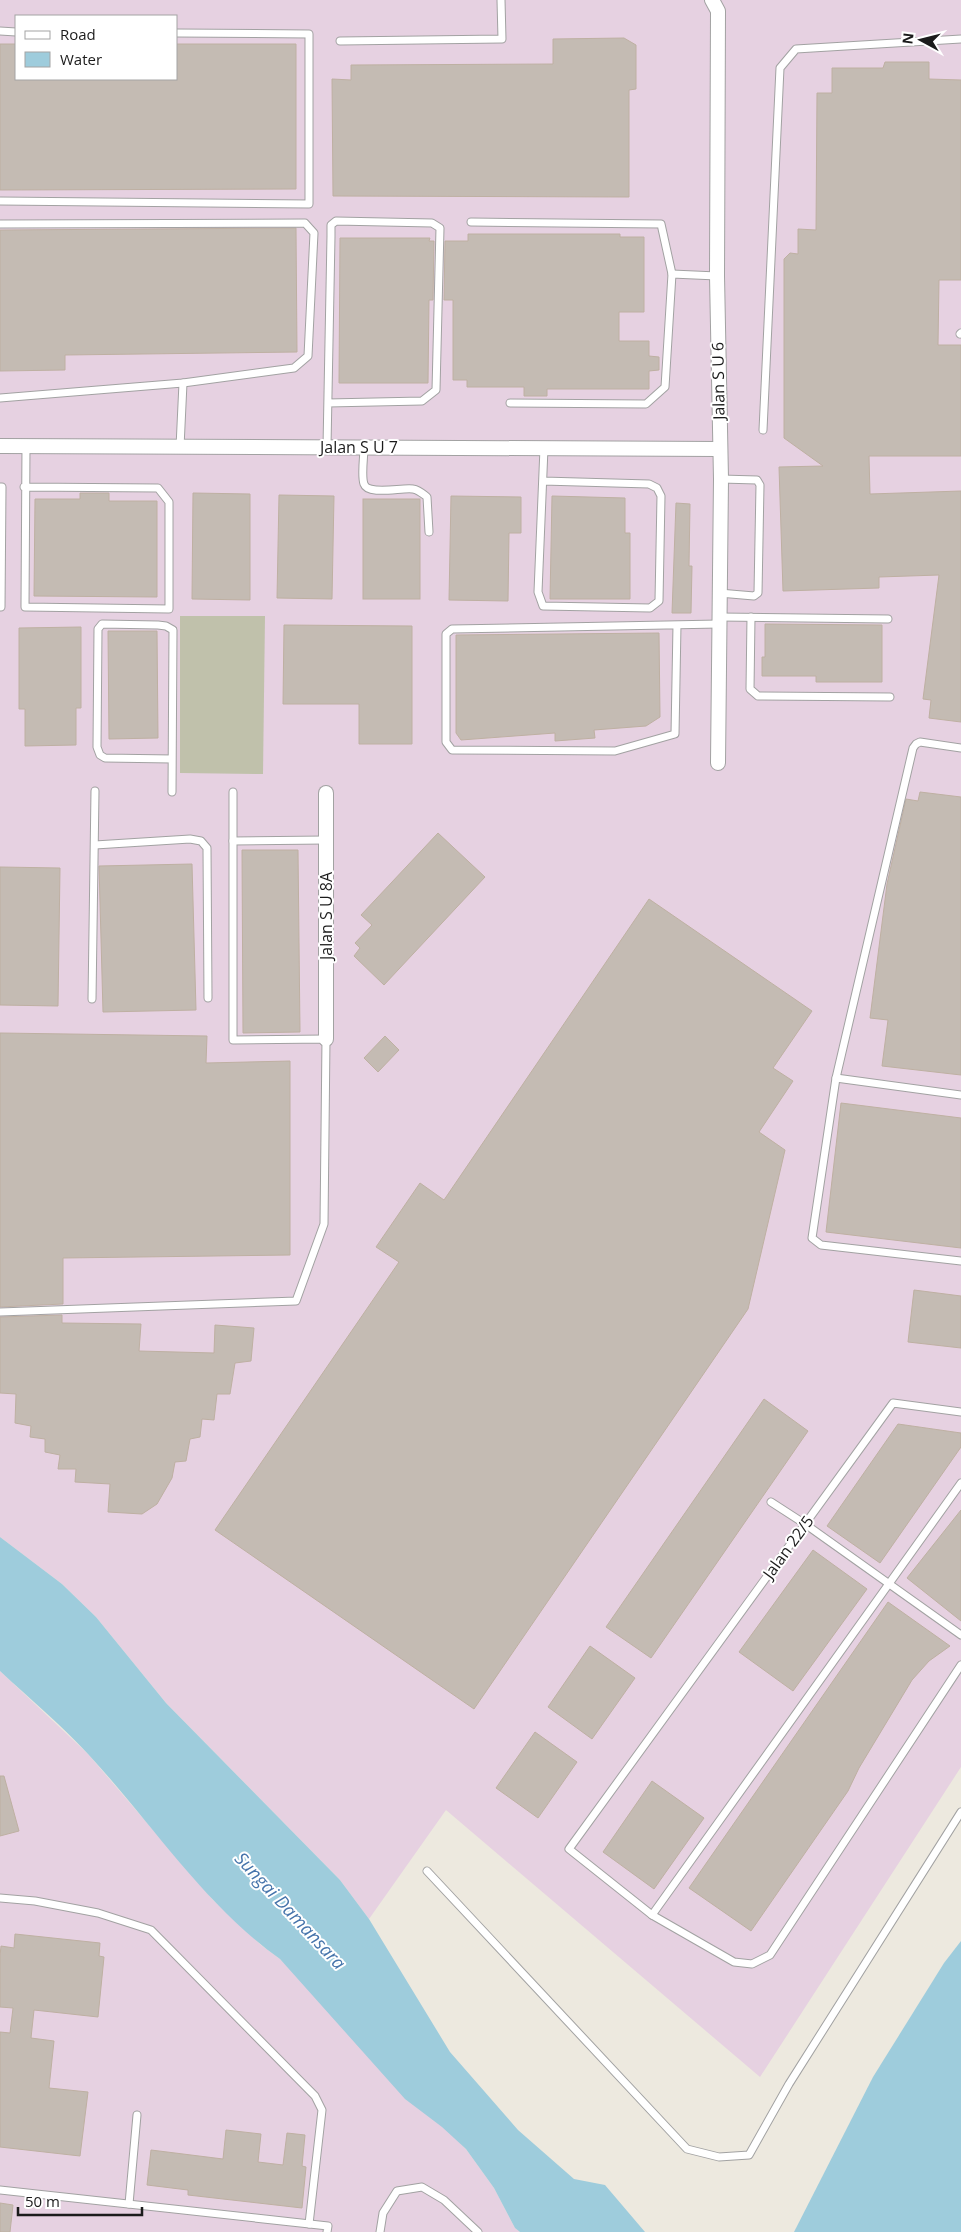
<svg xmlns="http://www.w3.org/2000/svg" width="961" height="2232" viewBox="0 0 961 2232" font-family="'Open Sans',sans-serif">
	<rect width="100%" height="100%" fill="#ede9df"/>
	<!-- industrial -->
	<g fill="#e6d1e1" fill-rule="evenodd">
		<path d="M 0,0 L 961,0 L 961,1767 L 760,2077 L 446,1810 L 369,1919 L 340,1880 L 166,1703 L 96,1617 L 62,1584 L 0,1537 ZM 16,16 L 176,16 L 176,79 L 16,79 Z"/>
		<polygon points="0,1671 88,1754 213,1900 261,1945 280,1959 466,2149 494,2188 515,2228 520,2232 0,2232"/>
	</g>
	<!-- construction -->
	<polygon fill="#c0c1ab" points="180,616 265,616 263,774 180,773"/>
	<!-- water -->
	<g fill="#9eccdc">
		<path d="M 0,1537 L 62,1584 L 96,1617 L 166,1703 L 340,1880 L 369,1919 L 450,2052 L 518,2130 L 574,2179 L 605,2185 L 645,2232 L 520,2232 L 515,2228 L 494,2188 L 466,2149 L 442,2127 L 405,2099 L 280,1959 C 203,1904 152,1823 88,1754 C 61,1725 29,1698 0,1671 Z"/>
		<polygon points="961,1941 961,2232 794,2232 873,2077 944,1963"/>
	</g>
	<!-- building -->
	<g fill="#c4bbb3" stroke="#beb0a2">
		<polygon points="624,38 636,45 636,89 629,90 629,197 333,196 332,79 351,80 351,65 553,64 553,39"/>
		<polygon points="0,44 16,44 16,79 176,79 176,44 296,44 296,189 0,190"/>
		<polygon points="885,62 929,62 929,79 961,80 961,280 939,280 938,345 961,345 961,456 869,456 870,494 961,491 961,722 929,718 931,700 923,699 939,575 879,577 879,588 783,591 779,467 823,466 784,438 784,259 790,253 798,254 798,229 816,230 817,93 832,93 832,68 883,68"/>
		<polygon points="296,228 297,352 65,355 65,370 0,371 0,230"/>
		<polygon points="468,234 620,234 620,237 644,237 644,312 619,312 619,341 649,341 649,356 659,357 659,370 649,371 649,389 547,389 547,396 524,396 524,387 467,387 467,380 453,380 453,300 444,300 445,241 468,241"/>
		<polygon points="340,238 430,238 429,241 434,241 433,300 429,300 428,383 339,383"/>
		<polygon points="80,493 109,493 109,501 157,501 157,597 34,596 35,499 80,499"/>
		<polygon points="193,493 250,494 250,600 192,599"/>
		<polygon points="279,495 334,496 332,599 277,598"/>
		<polygon points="451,496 521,497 521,533 509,533 508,601 449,600"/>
		<polygon points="552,496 625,498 625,533 630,533 630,599 550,599"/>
		<rect x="363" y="499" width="57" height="100"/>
		<polygon points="676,503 690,504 689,566 692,566 691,613 672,613"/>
		<polygon points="765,624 882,625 882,682 816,682 816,676 762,676 762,657 765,657"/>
		<polygon points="284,625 412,626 412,744 359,744 359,704 283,704"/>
		<polygon points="81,627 81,708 76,708 76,745 25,746 25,709 19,709 19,628"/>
		<polygon points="108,631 157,631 158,738 109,739"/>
		<polygon points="659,633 660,717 646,726 594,730 595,738 555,741 555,733 461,740 456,733 456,635"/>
		<polygon points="920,792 961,797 961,1075 882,1066 888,1020 870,1018 887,884 906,799 918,801"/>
		<polygon points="438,833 485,877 384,985 354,956 360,948 355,943 372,925 361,915"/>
		<polygon points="242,850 298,850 300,1032 243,1033"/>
		<polygon points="192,864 196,1010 103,1012 99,866"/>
		<polygon points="0,867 60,868 58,1006 0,1005"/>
		<polygon points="649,899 812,1011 773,1068 793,1081 759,1132 785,1150 748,1309 474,1709 215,1530 399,1262 376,1247 420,1183 444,1200"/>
		<polygon points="0,1033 207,1036 206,1063 290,1061 290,1255 63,1258 63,1304 0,1307"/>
		<polygon points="385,1036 399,1050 378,1072 364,1058"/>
		<polygon points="841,1103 961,1118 961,1248 826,1232"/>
		<polygon points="914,1290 961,1296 961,1348 908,1342"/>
		<polygon points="62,1315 62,1323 141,1324 139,1351 214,1353 215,1325 254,1328 251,1361 235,1363 230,1394 217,1394 214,1420 202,1419 200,1437 190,1439 186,1461 175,1462 172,1478 157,1504 142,1514 108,1512 110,1484 75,1482 76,1469 58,1469 60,1455 45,1452 45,1439 30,1437 31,1426 15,1423 16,1394 0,1393 0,1317"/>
		<polygon points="764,1399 808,1431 651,1658 606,1627"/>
		<polygon points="898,1424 961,1433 961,1447 880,1563 827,1526"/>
		<polygon points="961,1510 961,1621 907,1578"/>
		<polygon points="813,1550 867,1589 793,1691 739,1652"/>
		<polygon points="888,1602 950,1646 929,1661 912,1680 859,1768 848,1791 751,1931 689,1888"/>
		<polygon points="590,1646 635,1678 592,1739 548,1707"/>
		<polygon points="535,1732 577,1762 538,1818 496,1788"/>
		<polygon points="0,1776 4,1776 19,1831 0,1836"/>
		<polygon points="652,1781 704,1818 654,1889 603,1852"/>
		<polygon points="15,1934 100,1943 99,1956 104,1957 98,2017 34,2010 31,2038 54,2041 49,2088 88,2092 80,2156 0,2147 0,2032 10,2033 13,2008 0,2007 0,1956 1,1946 14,1948"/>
		<polygon points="226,2130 261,2134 258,2162 283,2165 287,2133 305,2135 302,2166 306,2167 302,2208 188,2195 188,2190 147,2185 151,2150 223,2159"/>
		<polygon points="0,2203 13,2205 10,2232 0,2232"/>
	</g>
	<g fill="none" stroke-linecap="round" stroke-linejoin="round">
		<!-- service casing -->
		<g stroke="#a2a2a2" stroke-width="9">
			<g id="service">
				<polyline points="0,31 16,32"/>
				<polyline points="340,41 502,39 501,0"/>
				<polyline points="0,201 309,204 309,34 176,33"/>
				<polyline points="471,222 661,224 672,274"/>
				<polyline points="0,224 305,223 314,233 308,356 294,368 183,383 0,398"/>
				<polyline points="960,334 961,333"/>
				<polyline points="510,403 646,404 665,387 672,274 717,276"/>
				<polyline points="763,430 780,68 796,49 961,39"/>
				<polyline points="180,447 183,383"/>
				<polyline points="327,447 331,236 331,225 336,221 432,223 440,228 436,390 422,401 328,403"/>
				<path d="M 364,448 C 364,456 361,476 364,484 C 368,496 403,487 413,489 C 419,490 423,494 427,497 L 429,532"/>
				<polyline points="543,481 649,484 657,488 661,496 659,601 650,608 543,606 538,592 544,448"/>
				<polyline points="0,487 2,487 1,607"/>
				<polyline points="24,487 158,488 169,502 169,609 25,607 26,446"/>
				<polyline points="719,593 754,596 758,593 760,485 757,480 721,479"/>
				<polyline points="719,617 888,619"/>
				<polyline points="751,617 750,689 758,696 890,697"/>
				<polyline points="677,625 675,734 615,751 452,750 446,742 446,634 452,629 719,624"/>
				<polyline points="961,748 920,742 916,744 913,748 836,1078 812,1238 821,1245 961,1261"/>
				<polyline points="172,792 173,630 166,626 158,625 102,624 98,629 97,747 100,755 105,758 172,759"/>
				<polyline points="233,841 326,840"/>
				<polyline points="95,845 190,839 201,841 207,848 208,998"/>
				<polyline points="92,999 95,791"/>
				<polyline points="836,1078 961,1095"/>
				<polyline points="0,1312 296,1301 324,1224 326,1039 233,1040 233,792"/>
				<polyline points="961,1412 893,1403 569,1849 652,1915 734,1962 752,1964 770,1955 961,1665"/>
				<polyline points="771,1502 805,1524 961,1635"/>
				<polyline points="427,1871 687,2149 719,2157 749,2155 789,2084 961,1812"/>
				<polyline points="0,1898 35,1901 98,1913 151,1930 315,2096 322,2110 309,2224"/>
				<polyline points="652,1915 961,1483"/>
				<polyline points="0,2190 328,2226 327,2232"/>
				<polyline points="129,2204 137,2115"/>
				<polyline points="380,2232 383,2213 397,2191 422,2187 444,2200 478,2232"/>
			</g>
		</g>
		<!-- minor casing -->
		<g stroke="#a2a2a2" stroke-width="16">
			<g id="minor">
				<polyline points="712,0 718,11 717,276 721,479 718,763"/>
				<polyline points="0,446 719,449"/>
				<polyline points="326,1039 326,793"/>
			</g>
		</g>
		<!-- service -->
		<use href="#service" stroke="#fff" stroke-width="7"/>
		<!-- minor -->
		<use href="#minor" stroke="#fff" stroke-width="14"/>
	</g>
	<g text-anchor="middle" stroke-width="4" stroke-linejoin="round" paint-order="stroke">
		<!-- street labels -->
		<g font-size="16" fill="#1b1b1b" stroke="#fff">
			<text transform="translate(718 381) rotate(-91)" y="6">Jalan S U 6</text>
			<text x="359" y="453">Jalan S U 7</text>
			<text transform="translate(326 916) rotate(-90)" y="6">Jalan S U 8A</text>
			<text transform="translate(788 1547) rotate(-54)" y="6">Jalan 22/5</text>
		</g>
		<!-- water labels -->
		<g font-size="18" font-style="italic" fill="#4674ab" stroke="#fff">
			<text transform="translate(290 1911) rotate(47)" y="6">Sungai Damansara</text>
		</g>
	</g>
	<!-- legend -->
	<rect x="15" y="15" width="162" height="65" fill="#ffffff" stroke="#a4a4a4"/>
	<rect x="25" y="31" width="25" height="8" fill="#ffffff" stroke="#a4a4a4"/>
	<text x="60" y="40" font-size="15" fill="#1b1b1b">Road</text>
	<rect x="25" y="52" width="25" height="15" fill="#9eccdc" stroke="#a4a4a4"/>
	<text x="60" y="65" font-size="15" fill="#1b1b1b">Water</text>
	<!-- north arrow -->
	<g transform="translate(921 40) rotate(277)" stroke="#ffffff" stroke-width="4" paint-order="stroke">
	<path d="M0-4L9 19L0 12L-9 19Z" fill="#1b1b1b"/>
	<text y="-8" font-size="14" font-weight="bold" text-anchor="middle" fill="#1b1b1b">N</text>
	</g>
	<!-- scale -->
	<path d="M18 2207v8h124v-8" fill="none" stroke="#1b1b1b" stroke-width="2.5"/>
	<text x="25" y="2207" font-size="15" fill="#1b1b1b" stroke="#ffffff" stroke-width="4" paint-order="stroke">50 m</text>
</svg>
